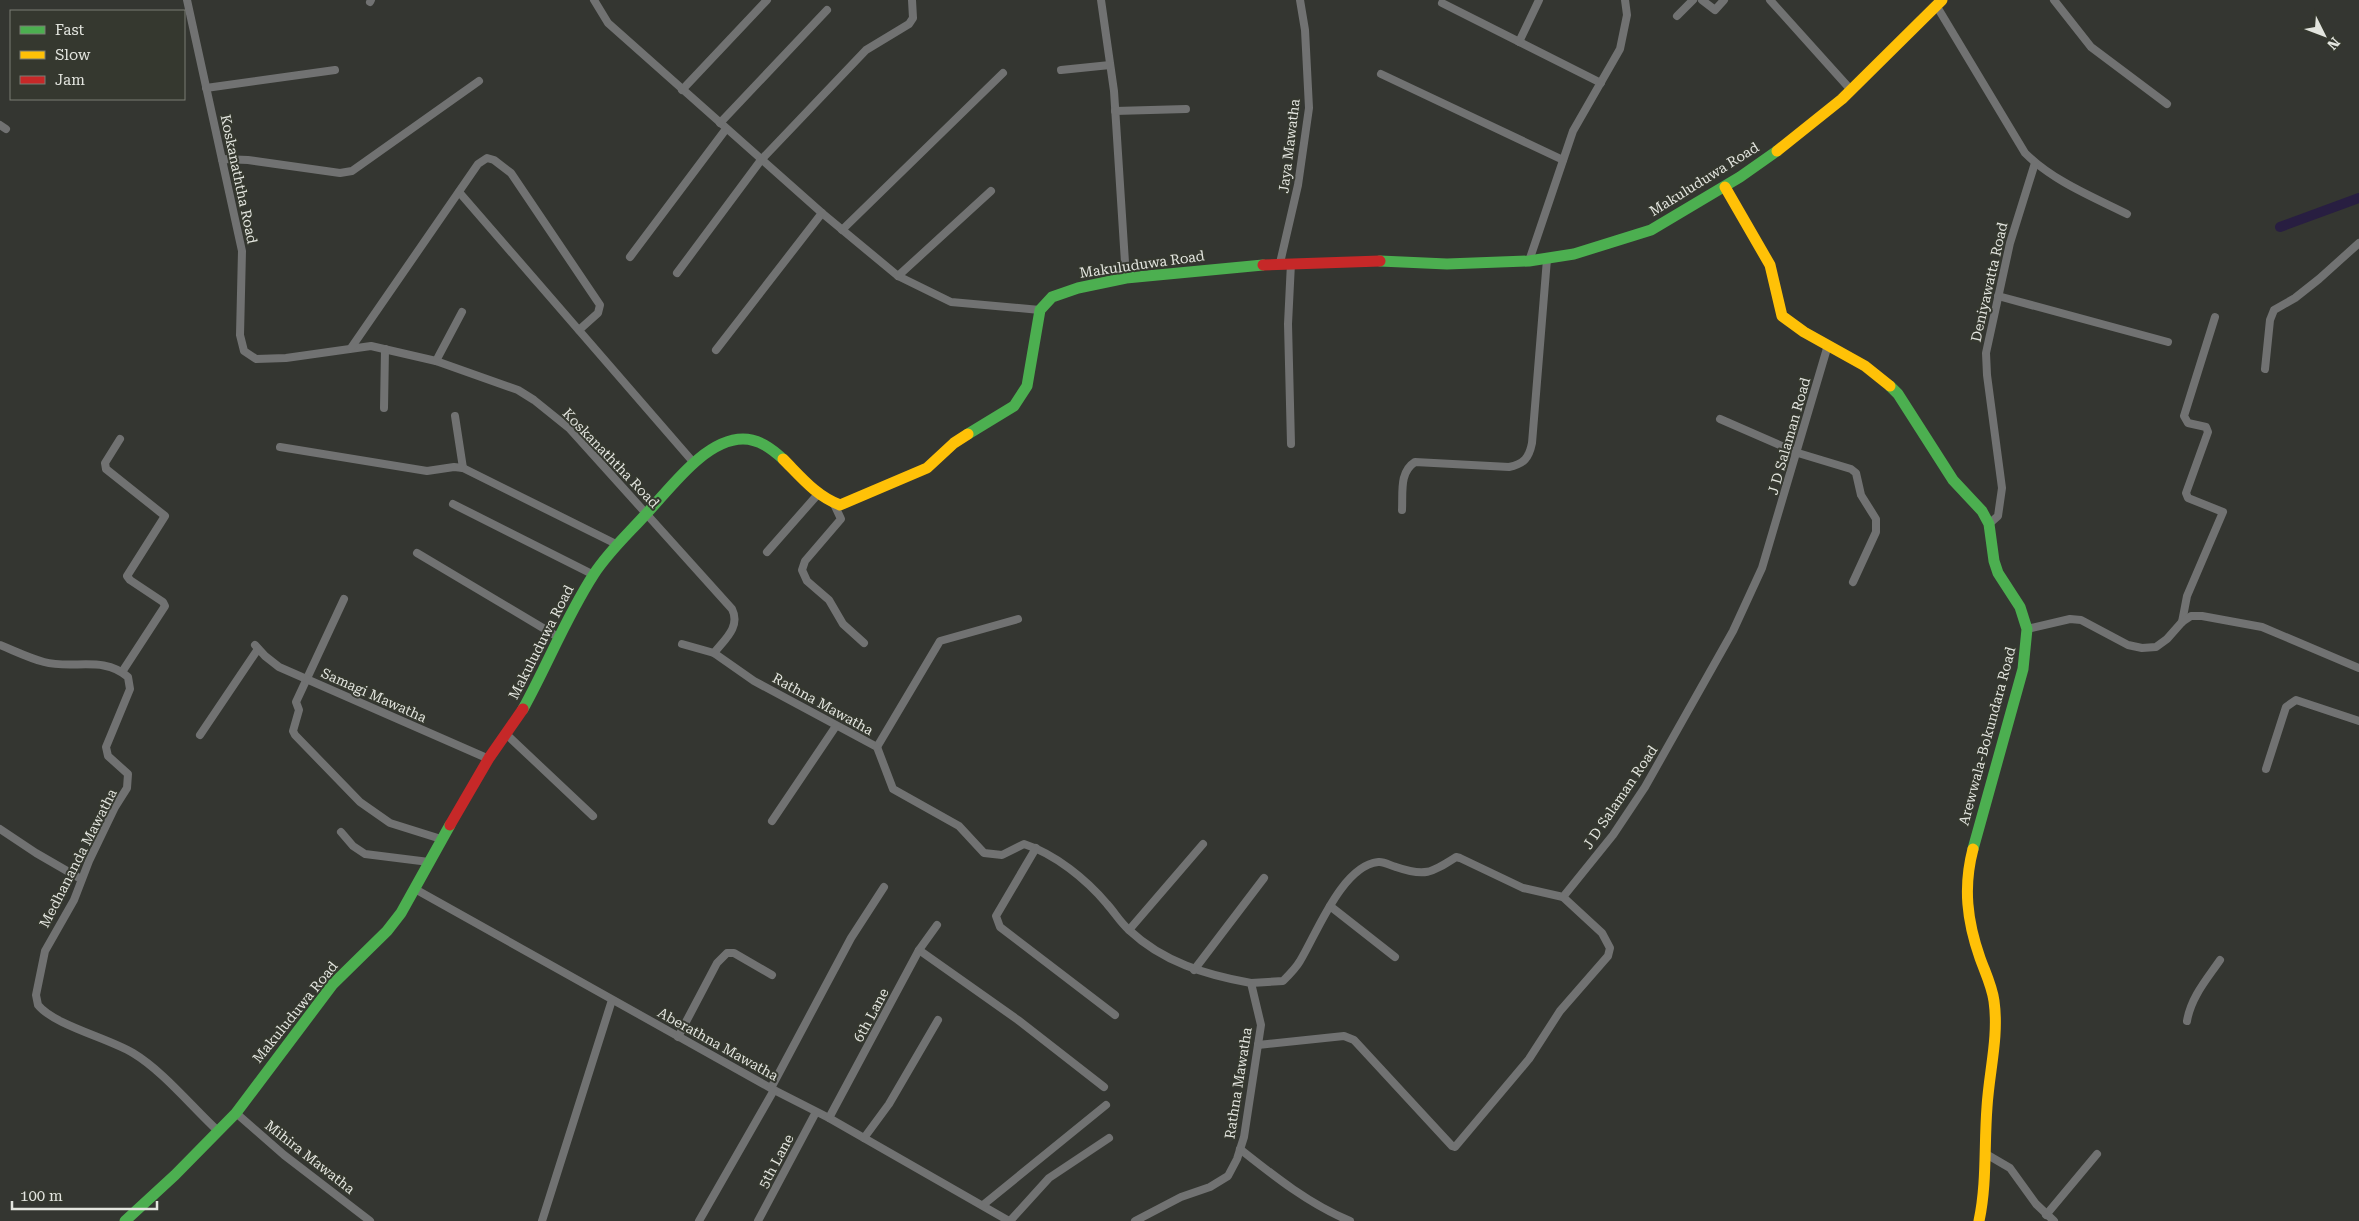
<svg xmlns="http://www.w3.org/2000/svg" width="2359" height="1221" viewBox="0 0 2359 1221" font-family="'Roboto Serif',serif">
	<rect width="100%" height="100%" fill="#343631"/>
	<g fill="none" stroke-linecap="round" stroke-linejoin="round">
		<!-- canal -->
		<polyline stroke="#281e41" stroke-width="10" points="2280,227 2359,198"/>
		<!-- street -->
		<g stroke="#717272" stroke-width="8">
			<path d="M 187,0 L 242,251 L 240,335 L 244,351 L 256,359 L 286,358 L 371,346 L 436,361 L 518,390 L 534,400 L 570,429 L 732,609 C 741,627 724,640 714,653"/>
			<polyline points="594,0 608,23 822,213 898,276 951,302 1040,310"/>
			<polyline points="1101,0 1114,91 1126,278"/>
			<polyline points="1702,0 1715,10 1724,0"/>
			<polyline points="1770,0 1851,90"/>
			<polyline points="2054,0 2091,47 2167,104"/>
			<polyline points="370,2 371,0"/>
			<polyline points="1442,3 1601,83"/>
			<path d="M 1936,5 L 2025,153 C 2053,181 2093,197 2127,214"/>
			<polyline points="1677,16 1693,0"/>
			<polyline points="1519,42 1539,0"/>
			<polyline points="1061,70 1110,65"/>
			<polyline points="1381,74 1563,160"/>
			<polyline points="206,88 335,70"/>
			<polyline points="682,90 767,0"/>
			<polyline points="1115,111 1186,109"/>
			<polyline points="720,123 827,10"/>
			<polyline points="0,125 6,129"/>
			<polyline points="222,159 248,160 340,173 352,171 479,81"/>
			<polyline points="459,192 694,463"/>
			<polyline points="842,230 1003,73"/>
			<polyline points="630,257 726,129"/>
			<polyline points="1529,261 1573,131 1620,49 1627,15 1625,0"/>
			<polyline points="1280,263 1298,185 1309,108 1305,30 1300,0"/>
			<polyline points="1291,263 1288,324 1291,444"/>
			<polyline points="677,273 761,160 866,50 909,24 913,18 912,0"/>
			<polyline points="898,276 991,191"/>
			<polyline points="1998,296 2168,342"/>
			<polyline points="351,348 478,164 487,158 494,160 511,173 600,305 598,313 579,330"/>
			<polyline points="716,350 822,213"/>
			<polyline points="436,361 462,312"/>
			<polyline points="2265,369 2270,320 2274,310 2295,298 2319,279 2359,243"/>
			<polyline points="384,408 385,349"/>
			<polyline points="455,416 463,468"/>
			<polyline points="1720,419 1798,453 1851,469 1856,473 1861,495 1876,519 1876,532 1853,582"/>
			<polyline points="120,439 105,463 106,469 165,516 127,576 130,580 163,602 165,606 122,672"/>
			<polyline points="280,447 427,471 454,467 463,468 616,544"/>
			<polyline points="453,504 594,575"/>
			<polyline points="834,504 841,519 805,561 802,570 807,581 829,600 843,624 864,643"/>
			<path d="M 1402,510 C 1403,493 1399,472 1415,462 L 1509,467 C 1524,464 1529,458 1532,443 L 1547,259"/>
			<polyline points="1989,524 1998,516 2002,488 1987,375 1986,353 2010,243 2035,163"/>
			<polyline points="767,552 819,493"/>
			<polyline points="417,553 558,637"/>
			<polyline points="344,599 296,702 299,710 293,731 295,735 360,802 390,823 441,839"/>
			<polyline points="2182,622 2187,596 2223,512 2188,498 2186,493 2208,432 2206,427 2188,423 2184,416 2215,317"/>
			<polyline points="2027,629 2070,619 2081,620 2128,645 2142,648 2156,647 2167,639 2182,622 2191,616 2202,616 2262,627 2359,668"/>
			<path d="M 682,644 L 714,653 L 754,681 L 877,747 L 893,789 L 959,826 L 984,853 L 1002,855 L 1024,844 C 1055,854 1086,879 1107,904 C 1115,913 1120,922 1129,930 C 1163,962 1206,975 1251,983 L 1261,1025 L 1244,1137 L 1237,1159 L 1228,1176 L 1210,1187 L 1181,1197 L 1135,1221"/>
			<path d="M 0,645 C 15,651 29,658 44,662 C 73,670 103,655 128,677 L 130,689 L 106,747 L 108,756 L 128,774 L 127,788 L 115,807 L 89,861 L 74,900 L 45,951 L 36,995 L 38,1005 C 54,1025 108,1038 133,1053 C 163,1071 192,1107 218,1131"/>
			<polyline points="255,645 265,656 279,667 489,759"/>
			<polyline points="506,734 593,816"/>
			<polyline points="200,735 258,649"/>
			<polyline points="877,747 940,641 1018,619"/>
			<polyline points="2266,769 2286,707 2296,700 2359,721"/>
			<polyline points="772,821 836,726"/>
			<polyline points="0,829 36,853 81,879"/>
			<polyline points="341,832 353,846 365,854 429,862"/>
			<polyline points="1036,848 996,916 1000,927 1115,1015"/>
			<polyline points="415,889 774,1090 829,1118 1009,1221"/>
			<polyline points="1330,906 1395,957"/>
			<polyline points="1129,930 1203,844"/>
			<polyline points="919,950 1018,1020 1104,1087"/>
			<polyline points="1194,970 1264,878"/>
			<path d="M 1251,983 L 1283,981 C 1289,975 1296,968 1300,961 C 1317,933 1342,866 1378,862 C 1384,861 1391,866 1396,867 C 1425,877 1431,873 1456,857 L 1460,858 L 1523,888 L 1563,897 L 1613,835 L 1645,787 L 1733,631 L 1762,568 L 1828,345"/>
			<path d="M 2187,1021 C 2191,997 2207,979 2220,960"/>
			<polyline points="678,1037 717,963 727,953 734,953 772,975"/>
			<polyline points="1258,1045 1344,1036 1354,1040 1452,1146 1455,1147 1529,1059 1560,1011 1608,956 1610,948 1602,933 1563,897"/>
			<polyline points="771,1088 851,938 884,887"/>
			<polyline points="236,1113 284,1155 370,1221"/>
			<polyline points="829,1118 919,950 937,925"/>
			<polyline points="864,1138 889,1104 938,1020"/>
			<path d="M 1240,1149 C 1274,1176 1309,1204 1350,1221"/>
			<polyline points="1986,1154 2010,1168 2036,1204 2054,1221"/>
			<polyline points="983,1205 1106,1105"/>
			<polyline points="2046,1215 2097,1154"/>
			<polyline points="542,1221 612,1000"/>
			<polyline points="699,1221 774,1090"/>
			<polyline points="758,1221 816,1112"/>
			<polyline points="1010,1221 1049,1178 1109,1138"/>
		</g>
		<!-- fast -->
		<g stroke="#4caf50" stroke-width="11">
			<polyline points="1380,261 1447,264 1529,261 1574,254 1651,230 1740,177 1777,151"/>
			<polyline points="1890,386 1898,394 1953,480 1982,511 1989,524 1994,561 1998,573 2020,607 2027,629 2023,669 1973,849"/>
			<polyline points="968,434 1014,406 1027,386 1040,310 1052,297 1078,288 1126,278 1263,265"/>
			<path d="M 523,709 C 548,664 566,617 594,574 C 609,551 628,534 646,514 C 670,489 705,439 743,439 C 759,439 772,449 783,459"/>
			<polyline points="125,1221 175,1175 236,1113 333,984 387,931 401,913 450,825"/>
		</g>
		<!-- slow -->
		<g stroke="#ffc107" stroke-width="11">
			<polyline points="1777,151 1842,99 1942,0"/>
			<polyline points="1725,187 1770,265 1782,316 1804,332 1865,366 1890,386"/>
			<path d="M 783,459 C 801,477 816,496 840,505 L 927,468 L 954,443 L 968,434"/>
			<path d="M 1973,849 C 1963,887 1967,921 1980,958 C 1985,972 1992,986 1994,1001 C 1999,1037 1989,1072 1987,1107 C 1984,1146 1987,1183 1979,1221"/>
		</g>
		<!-- jam -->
		<g stroke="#c62828" stroke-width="11">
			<polyline points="1263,265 1380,261"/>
			<polyline points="450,825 489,758 523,709"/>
		</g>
	</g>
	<g text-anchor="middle" stroke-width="4" stroke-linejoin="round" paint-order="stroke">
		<!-- street labels -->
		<g font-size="14" fill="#e3e5df" stroke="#35382f">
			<text transform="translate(1289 146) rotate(-83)" y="5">Jaya Mawatha</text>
			<text transform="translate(239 179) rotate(78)" y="5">Koskanaththa Road</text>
			<text transform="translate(1704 179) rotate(-32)" y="5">Makuluduwa Road</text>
			<text transform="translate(1142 264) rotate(-8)" y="5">Makuluduwa Road</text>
			<text transform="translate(1989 282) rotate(-77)" y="5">Deniyawatta Road</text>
			<text transform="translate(1789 436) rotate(-74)" y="5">J D Salaman Road</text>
			<text transform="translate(611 458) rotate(46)" y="5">Koskanaththa Road</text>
			<text transform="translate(541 642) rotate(-63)" y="5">Makuluduwa Road</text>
			<text transform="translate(374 695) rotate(24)" y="5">Samagi Mawatha</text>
			<text transform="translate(823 704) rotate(29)" y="5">Rathna Mawatha</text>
			<text transform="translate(1987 736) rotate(-75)" y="5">Arewwala-Bokundara Road</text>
			<text transform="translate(1620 797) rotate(-56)" y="5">J D Salaman Road</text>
			<text transform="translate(78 858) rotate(-63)" y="5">Medhananda Mawatha</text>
			<text transform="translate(295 1012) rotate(-51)" y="5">Makuluduwa Road</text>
			<text transform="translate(871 1015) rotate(-62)" y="5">6th Lane</text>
			<text transform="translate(718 1044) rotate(29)" y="5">Aberathna Mawatha</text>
			<text transform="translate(1238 1083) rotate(-81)" y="5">Rathna Mawatha</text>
			<text transform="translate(310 1157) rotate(38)" y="5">Mihira Mawatha</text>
			<text transform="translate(776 1161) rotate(-62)" y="5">5th Lane</text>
		</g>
	</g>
	<!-- legend -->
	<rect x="10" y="10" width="175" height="90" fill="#35382f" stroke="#7b7d75"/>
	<rect x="20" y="26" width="25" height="8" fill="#4caf50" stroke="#7b7d75"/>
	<text x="55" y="35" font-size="15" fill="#e3e5df">Fast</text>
	<rect x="20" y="51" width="25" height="8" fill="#ffc107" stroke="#7b7d75"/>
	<text x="55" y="60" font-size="15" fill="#e3e5df">Slow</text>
	<rect x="20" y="76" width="25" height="8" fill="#c62828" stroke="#7b7d75"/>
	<text x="55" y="85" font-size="15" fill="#e3e5df">Jam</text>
	<!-- north arrow -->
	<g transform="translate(2324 35) rotate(132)" stroke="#35382f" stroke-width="4" paint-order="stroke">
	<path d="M0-4L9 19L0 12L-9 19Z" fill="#e3e5df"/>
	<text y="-8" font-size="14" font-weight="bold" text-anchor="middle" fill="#e3e5df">N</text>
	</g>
	<!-- scale -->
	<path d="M12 1201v8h145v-8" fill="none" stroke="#e3e5df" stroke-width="2.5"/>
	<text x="20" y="1201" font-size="15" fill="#e3e5df" stroke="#35382f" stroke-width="4" paint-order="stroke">100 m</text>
</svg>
